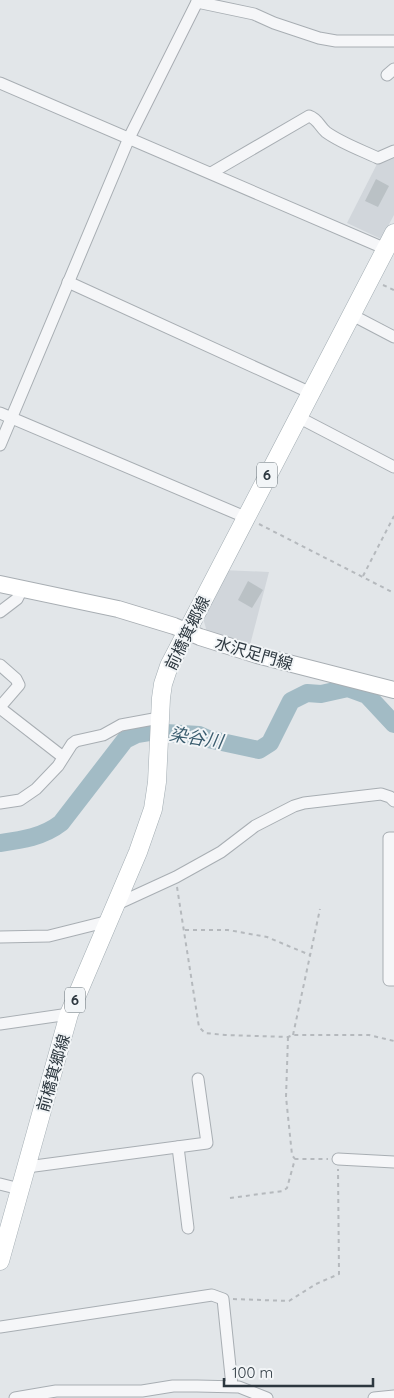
<svg xmlns="http://www.w3.org/2000/svg" width="394" height="1398" viewBox="0 0 394 1398" font-family="Quicksand,'Noto Sans JP',sans-serif">
	<rect width="100%" height="100%" fill="#e2e6e9"/>
	<!-- built -->
	<g fill="#d1d6db">
		<polygon points="394,155 394,215 381,239 347,223 378,162"/>
		<polygon points="222,570 269,572 250,645 207,632 205,625 202,615"/>
	</g>
	<g fill="none" stroke-linecap="round" stroke-linejoin="round">
		<!-- river -->
		<path stroke="#a2bbc5" stroke-width="18" d="M 0,843 C 22,840 43,837 61,823 L 125,740 L 137,734 L 149,732 L 199,735 L 208,739 L 259,750 L 270,743 L 291,701 L 307,693 L 321,694 L 348,688 L 367,695 L 394,724"/>
	</g>
	<!-- building -->
	<g fill="#bac1c5">
		<polygon points="376,179 389,186 378,207 365,201"/>
		<polygon points="248,581 263,590 252,608 238,600"/>
	</g>
	<g fill="none" stroke-linecap="round" stroke-linejoin="round">
		<!-- minor casing -->
		<g stroke="#a8aeb3" stroke-width="13">
			<g id="minor">
				<polyline points="197,2 254,14 274,23 319,38 336,41 394,41"/>
				<polyline points="387,75 394,69"/>
				<polyline points="0,83 386,249"/>
				<path d="M 211,173 L 309,116 C 318,119 319,126 326,132 C 341,143 361,150 378,158 L 394,151"/>
				<polyline points="68,282 311,393"/>
				<polyline points="352,315 394,337"/>
				<polyline points="0,413 245,517"/>
				<polyline points="298,417 394,467"/>
				<polyline points="0,445 129,138 198,0"/>
				<polyline points="0,612 17,599 22,589"/>
				<polyline points="0,665 16,679 19,685 0,707"/>
				<polyline points="0,708 63,757"/>
				<polyline points="0,803 20,800 36,789 58,766 72,744 76,741 103,735 121,725 159,718"/>
				<polyline points="394,838 389,838 389,980 394,980"/>
				<polyline points="115,905 176,877 221,852 255,826 294,806 304,803 381,794 390,797 394,801"/>
				<polyline points="0,937 49,936 109,921"/>
				<polyline points="0,1024 69,1014"/>
				<polyline points="178,1147 188,1228"/>
				<polyline points="338,1159 394,1162"/>
				<polyline points="27,1167 207,1143 198,1079"/>
				<polyline points="0,1184 20,1189"/>
				<polyline points="0,1327 212,1295 223,1299 232,1386"/>
				<polyline points="15,1398 56,1391 142,1391 173,1386 197,1386 239,1387 267,1398"/>
				<polyline points="374,1398 394,1396"/>
			</g>
		</g>
		<!-- secondary casing -->
		<g stroke="#a8aeb3" stroke-width="18">
			<polyline id="secondary" points="0,584 118,609 174,626 200,637 257,655 394,690"/>
		</g>
		<!-- primary casing -->
		<g stroke="#a3adb3" stroke-width="19">
			<polyline id="primary" points="0,1261 69,1014 138,852 153,809 157,782 161,698 163,684 169,666 394,233"/>
		</g>
		<!-- path -->
		<g stroke="#b5b9bd" stroke-width="2" stroke-dasharray="4 4" stroke-linecap="butt">
			<polyline points="383,285 394,290"/>
			<polyline points="259,524 394,593"/>
			<polyline points="363,576 394,516"/>
			<polyline points="177,887 199,1027 205,1033 225,1035 288,1037 293,1035 369,1035 394,1041"/>
			<polyline points="185,930 228,930 267,937 310,955"/>
			<polyline points="293,1035 320,909"/>
			<polyline points="288,1037 286,1097 292,1155 295,1159"/>
			<polyline points="230,1198 283,1191 287,1188 295,1159 328,1159"/>
			<polyline points="233,1299 289,1301 316,1284 339,1274 338,1169"/>
		</g>
		<!-- minor -->
		<use href="#minor" stroke="#f5f6f8" stroke-width="11"/>
		<!-- secondary -->
		<use href="#secondary" stroke="#fff" stroke-width="16"/>
		<!-- primary -->
		<use href="#primary" stroke="#fff" stroke-width="18"/>
	</g>
	<g text-anchor="middle" stroke-width="4" stroke-linejoin="round" paint-order="stroke">
		<!-- shield labels -->
		<g fill="#f2f5f7" stroke="#677076" stroke-width="1">
			<rect x="257" y="462.5" width="20" height="25" rx="4"/>
			<rect x="65" y="987.5" width="20" height="25" rx="4"/>
		</g>
		<g font-size="15" font-weight="bold" fill="#2c373f">
			<text x="267" y="480">6</text>
			<text x="75" y="1005">6</text>
		</g>
		<!-- street labels -->
		<g font-size="16" fill="#2c373f" stroke="#f2f5f7">
			<text transform="translate(187 633) rotate(-64)" y="6">前橋箕郷線</text>
			<text transform="translate(254 653) rotate(16)" y="6">水沢足門線</text>
			<text transform="translate(53 1073) rotate(-74)" y="6">前橋箕郷線</text>
		</g>
		<!-- water labels -->
		<g font-size="18" font-style="italic" fill="#3b5d6f" stroke="#f2f5f7">
			<text transform="translate(196 738) rotate(9)" y="6">染谷川</text>
		</g>
	</g>
	<!-- scale -->
	<path d="M224 1378v8h149v-8" fill="none" stroke="#2c373f" stroke-width="2.5"/>
	<text x="232" y="1378" font-size="15" fill="#2c373f" stroke="#f2f5f7" stroke-width="4" paint-order="stroke">100 m</text>
</svg>
